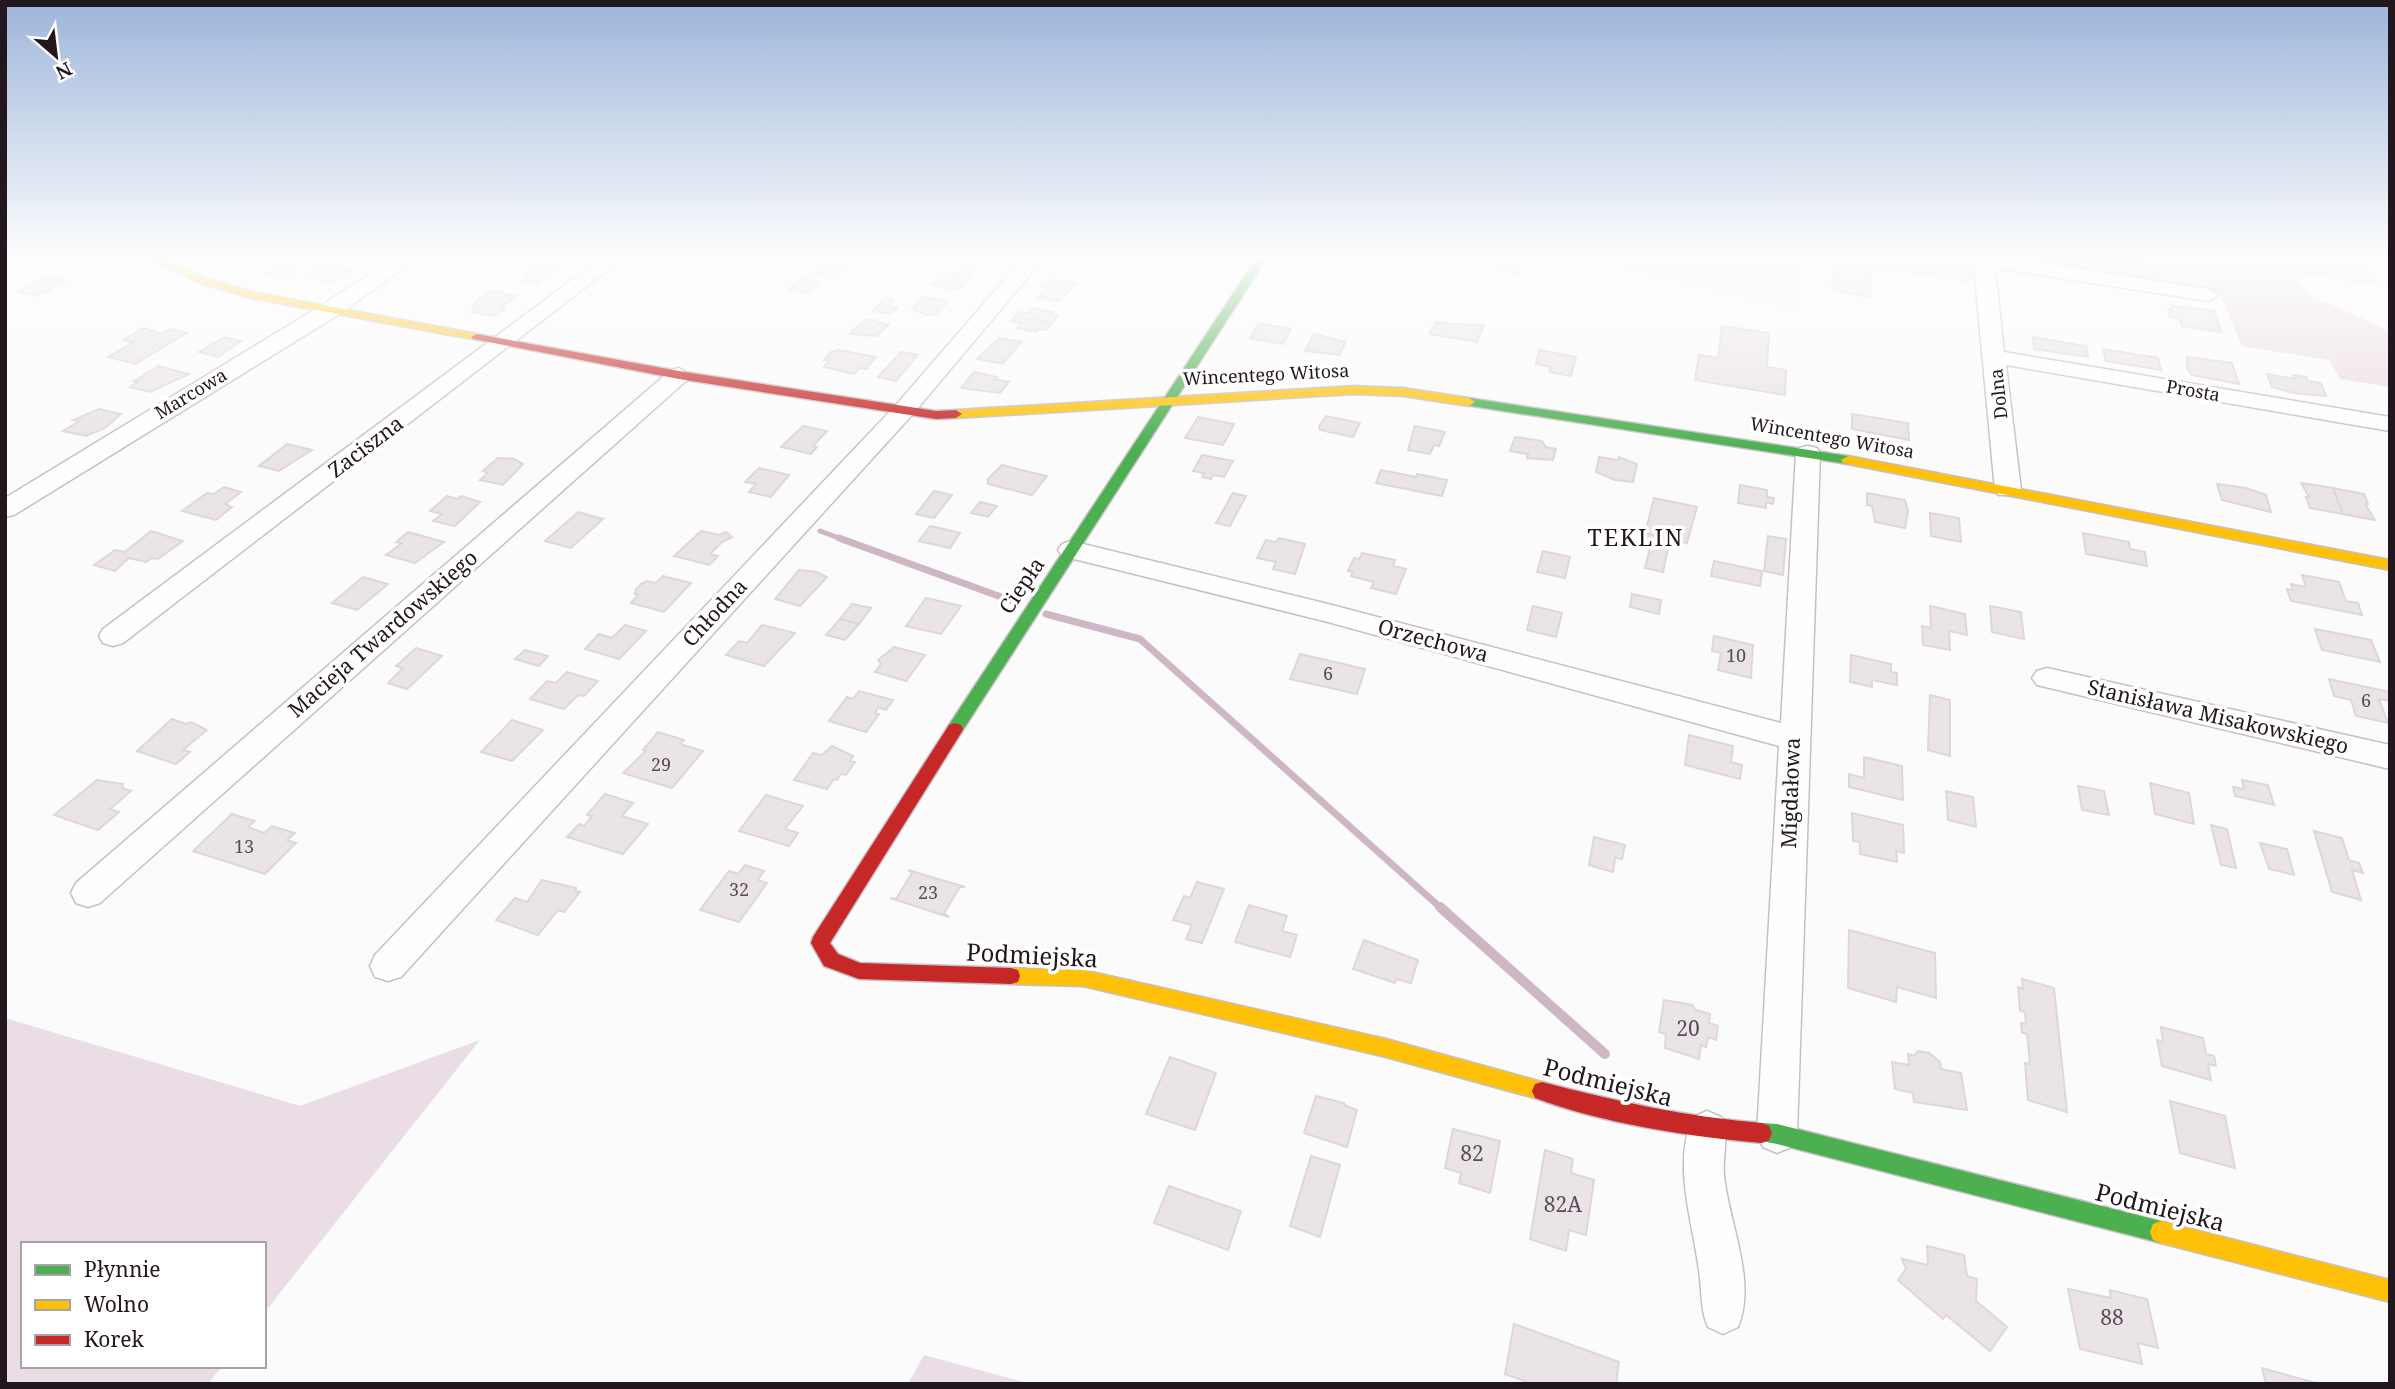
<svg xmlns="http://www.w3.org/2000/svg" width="2395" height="1389" viewBox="0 0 2395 1389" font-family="'Noto Serif',serif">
	<rect width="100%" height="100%" fill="#fbfbfb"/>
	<!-- built -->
	<polygon fill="#f8eff4" points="1557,256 1801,256 1793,308"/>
	<!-- green -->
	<g fill="#ebdde6">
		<polygon points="1804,256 1975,256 1977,284 1804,257"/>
		<polygon points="2149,256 2353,256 2389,287 2292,273 2307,294 2390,331 2390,387 2340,379 2329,360 2242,346 2220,293 2150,283 2147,274"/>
		<polygon points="5,1018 300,1106 480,1040 264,1313 264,1244 23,1244 23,1366 222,1366 208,1384 5,1384"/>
		<polygon points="924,1355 1031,1384 908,1384"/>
	</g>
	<!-- forest -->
	<polygon fill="#e3d1dc" points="1997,256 2149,256 2147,274 2150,283 2009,261"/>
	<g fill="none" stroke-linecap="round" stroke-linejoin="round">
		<!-- stream-far2 -->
		<polyline stroke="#ceb6c4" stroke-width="5" points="820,531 844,540"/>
		<!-- stream-far1 -->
		<g stroke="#ceb6c4" stroke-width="7">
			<polyline points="839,538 1015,602"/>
			<polyline points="1046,614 1140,639 1442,909"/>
		</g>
		<!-- stream -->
		<polyline stroke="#ceb6c4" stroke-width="10" points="1440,907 1605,1054"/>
	</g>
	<!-- building -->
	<g fill="#eae3e7" stroke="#ddd7db" stroke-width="2">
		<polygon points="953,256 952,256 988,256 976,268 946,263"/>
		<polygon points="830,257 853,261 835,278 812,273"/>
		<polygon points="1503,258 1523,262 1518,274 1499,271"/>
		<polygon points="540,263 560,267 537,283 523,280 530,275 524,274"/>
		<polygon points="281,264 300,268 283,278 265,274"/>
		<polygon points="320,266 331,266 352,270 332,283 306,275"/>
		<polygon points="1833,266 1871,272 1870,297 1832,290"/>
		<polygon points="944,271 972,276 959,290 931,285"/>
		<polygon points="48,276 66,281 36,296 18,291"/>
		<polygon points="801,279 819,283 808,293 789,289"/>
		<polygon points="1046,279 1076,284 1059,301 1038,297 1047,288 1040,286"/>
		<polygon points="493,291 516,296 500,307 505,309 495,316 472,312 477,308 472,307 477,301"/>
		<polygon points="922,297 926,297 947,302 936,314 927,315 912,309"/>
		<polygon points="885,298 894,300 888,306 897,308 891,314 873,311"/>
		<polygon points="2172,306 2214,311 2221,332 2182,326 2179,318 2170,317 2168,309 2173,310"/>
		<polygon points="1034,308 1053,312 1050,315 1058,316 1052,323 1015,316 1019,312 1029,313"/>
		<polygon points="1015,316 1052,323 1047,330 1039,329 1036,332 1017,328 1021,323 1011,321"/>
		<polygon points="866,319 889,325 876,336 849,334"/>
		<polygon points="1436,322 1455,324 1484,325 1477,342 1429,334"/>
		<polygon points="1259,323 1291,329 1283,344 1250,338"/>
		<polygon points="1722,326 1769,333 1767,367 1786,370 1785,395 1695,380 1699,355 1718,358"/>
		<polygon points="143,328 162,334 170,329 187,333 135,364 108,357 133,342 123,340"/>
		<polygon points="1314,334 1346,342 1339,355 1305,351"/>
		<polygon points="224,337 241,341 218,357 199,352"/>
		<polygon points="2033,337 2086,346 2088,357 2034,349"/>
		<polygon points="999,338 1021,342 1003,364 977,359"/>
		<polygon points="2103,349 2158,358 2161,370 2106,361"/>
		<polygon points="839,350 876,357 866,369 859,368 854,374 824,367 830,360 824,360 831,352"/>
		<polygon points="1539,350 1576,357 1571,376 1549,372 1551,367 1536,364"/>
		<polygon points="901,352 918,355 896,381 878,377"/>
		<polygon points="2187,357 2232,363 2239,384 2192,375 2187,368"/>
		<polygon points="158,366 189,374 150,392 130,387 138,382 134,381"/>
		<polygon points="974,372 997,377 995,379 1009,382 1000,393 961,388"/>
		<polygon points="2267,374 2295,379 2293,375 2306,377 2308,381 2321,383 2326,396 2293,393 2272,387"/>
		<polygon points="99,409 121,414 105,428 86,436 63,431 79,421 73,420"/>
		<polygon points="1852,414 1908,423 1909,440 1852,429"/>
		<polygon points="1326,416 1360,423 1353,437 1320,430 1319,426"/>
		<polygon points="1198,417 1234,424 1223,445 1185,438"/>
		<polygon points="803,426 827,431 813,446 817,447 811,454 781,447"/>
		<polygon points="1415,426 1445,432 1439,446 1434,445 1430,454 1408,450"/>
		<polygon points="1515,437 1542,441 1546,447 1556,449 1553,460 1527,458 1528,454 1510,451"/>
		<polygon points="287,444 312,450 279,471 259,466"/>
		<polygon points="1202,455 1233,461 1224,477 1213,475 1211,479 1202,477 1204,473 1193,471"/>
		<polygon points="1599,457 1618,460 1619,457 1637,464 1633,482 1615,480 1596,472"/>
		<polygon points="498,458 514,459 523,464 503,485 480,480 488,473 483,471"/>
		<polygon points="1002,465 1017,469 1047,476 1032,495 988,484 988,479"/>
		<polygon points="759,468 789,475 771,497 749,492 756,484 745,482"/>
		<polygon points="1381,470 1416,477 1417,474 1447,480 1442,496 1376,483"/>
		<polygon points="2301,483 2333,488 2343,514 2310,508 2306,497 2309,497"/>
		<polygon points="2217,484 2246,488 2266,495 2271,512 2222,500"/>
		<polygon points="1740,485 1767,490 1767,497 1774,498 1773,504 1766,502 1766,508 1738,503"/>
		<polygon points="224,487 241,492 225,504 232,507 216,520 182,511 207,493 214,494"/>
		<polygon points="2333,488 2364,494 2368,504 2365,504 2375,520 2343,514"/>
		<polygon points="934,491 952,495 934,518 916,514"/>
		<polygon points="1233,493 1246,496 1230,526 1216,523"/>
		<polygon points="1867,493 1905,500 1908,511 1905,528 1875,522 1872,506 1867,505"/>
		<polygon points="447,496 457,499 461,496 480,502 455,526 433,521 442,514 430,511"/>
		<polygon points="1654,498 1697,507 1687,543 1645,534"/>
		<polygon points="980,502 997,506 988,517 971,513"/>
		<polygon points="578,512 603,519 571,548 545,541"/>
		<polygon points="1930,513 1959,518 1961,542 1931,536"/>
		<polygon points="930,526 960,533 950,548 919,541"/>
		<polygon points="151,531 183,541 158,559 152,558 146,562 129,558 115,571 94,565 115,550 125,552"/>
		<polygon points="701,531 719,535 726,532 732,537 722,542 710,554 718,556 709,565 674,556"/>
		<polygon points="408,532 444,542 415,563 386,555 402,543 396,542"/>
		<polygon points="2083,533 2129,542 2130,549 2145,552 2147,566 2086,554"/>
		<polygon points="1649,534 1670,539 1663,572 1645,568 1651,544 1647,543"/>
		<polygon points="1768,536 1786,539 1783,575 1764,571"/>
		<polygon points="1279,538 1305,544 1295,574 1273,569 1276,562 1257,558 1266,540 1276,542"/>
		<polygon points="1543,551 1570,557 1565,578 1537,572"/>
		<polygon points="1362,553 1395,560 1393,566 1406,569 1396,594 1371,588 1374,582 1351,576 1353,572 1348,571 1354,558 1359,559"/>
		<polygon points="1714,561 1762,571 1760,586 1711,576"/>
		<polygon points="799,570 817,572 827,577 800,606 775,599"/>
		<polygon points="2302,575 2339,582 2346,601 2358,603 2362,615 2291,601 2287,589 2293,590 2291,584 2306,587"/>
		<polygon points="663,576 691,583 664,612 631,603 638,595 635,594 636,589 641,584 647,581 656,583"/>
		<polygon points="363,577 388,584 357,610 332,603"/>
		<polygon points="1632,594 1661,600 1659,614 1630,607"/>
		<polygon points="926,598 961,606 941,634 906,626"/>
		<polygon points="852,604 871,608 859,624 840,619"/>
		<polygon points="1533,606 1562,613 1556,637 1527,630"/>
		<polygon points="1930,606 1965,614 1967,635 1949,631 1950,650 1923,645 1922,626 1931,628"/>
		<polygon points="1990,606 2021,612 2024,639 1992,632"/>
		<polygon points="840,619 859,624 845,640 826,635"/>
		<polygon points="625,625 646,631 619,659 585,649 599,634 612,638"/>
		<polygon points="762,625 795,633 764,666 726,655 739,641 747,643"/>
		<polygon points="2315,629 2371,640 2380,662 2322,650"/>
		<polygon points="1714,636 1753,645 1751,678 1718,670 1721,653 1712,651"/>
		<polygon points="894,647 925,655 906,681 875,672 881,664 878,660"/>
		<polygon points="416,648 442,656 407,689 388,683 403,668 396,666"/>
		<polygon points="525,650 548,656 539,666 515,659"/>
		<polygon points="1300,654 1365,669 1357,694 1290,679"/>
		<polygon points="1851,655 1891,664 1891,672 1897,673 1897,685 1872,680 1872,687 1850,682"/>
		<polygon points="567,672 598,681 584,696 578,695 564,709 530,699 547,681 556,683"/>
		<polygon points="2329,679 2390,692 2390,701 2379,699 2388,723 2356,716 2351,700 2334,696"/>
		<polygon points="859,691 893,700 886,710 878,707 875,713 879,714 866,732 829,721 847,697 853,699"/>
		<polygon points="1930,695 1950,700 1950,756 1928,750"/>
		<polygon points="172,719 186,724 191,722 207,730 183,750 190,752 176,764 137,751"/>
		<polygon points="512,720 543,730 512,761 481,752"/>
		<polygon points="658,732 684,740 680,744 703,751 672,788 623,773 646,751 643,750"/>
		<polygon points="1689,735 1733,746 1731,762 1742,765 1740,779 1685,765"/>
		<polygon points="832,746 853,756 850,761 855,762 846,775 841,774 837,780 834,779 827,789 794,780 813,753 822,755"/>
		<polygon points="1864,757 1902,766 1903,800 1849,787 1849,774 1864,778"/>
		<polygon points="97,780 123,784 122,788 131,791 110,809 119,812 98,830 54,815"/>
		<polygon points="2242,780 2268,785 2274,805 2235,796 2233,787 2244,789"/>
		<polygon points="2150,783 2189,793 2194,824 2155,814"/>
		<polygon points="2078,786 2104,791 2109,815 2082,810"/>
		<polygon points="1946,791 1973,797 1976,827 1948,820"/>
		<polygon points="605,794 633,803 622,816 648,824 623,854 567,837 579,824 584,826 592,816 587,815"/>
		<polygon points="766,795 803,806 785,829 798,833 789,846 739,831"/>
		<polygon points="1852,813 1903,825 1904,853 1896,851 1897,862 1860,854 1860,842 1853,841"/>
		<polygon points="232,814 255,821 248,827 264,833 272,826 295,833 287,840 296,843 265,874 193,851"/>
		<polygon points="2211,825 2227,829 2236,868 2221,865"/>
		<polygon points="2314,831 2342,838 2349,860 2359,863 2363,873 2352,870 2361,900 2332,892"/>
		<polygon points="1594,837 1625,845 1622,859 1615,858 1613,872 1589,865"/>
		<polygon points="2260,843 2287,849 2294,875 2269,869"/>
		<polygon points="745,865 764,871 758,880 767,883 739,922 700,910 729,871 738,874"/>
		<polygon points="908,870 965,887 960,887 944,913 949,917 890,898 896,899 912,873"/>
		<polygon points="542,880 576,888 575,891 580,892 564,912 558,910 538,935 496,920 515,898 527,902"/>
		<polygon points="1197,882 1224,889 1202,943 1186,939 1192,925 1173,920 1184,896 1190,898"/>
		<polygon points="1249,905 1287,916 1282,931 1297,935 1290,957 1235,942"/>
		<polygon points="1849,930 1935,953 1936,998 1897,987 1896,1002 1848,988"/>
		<polygon points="1364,940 1418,960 1411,983 1396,979 1395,983 1353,969"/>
		<polygon points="2022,979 2054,988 2067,1112 2028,1100 2025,1063 2030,1064 2027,1034 2022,1033 2021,1023 2026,1024 2025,1012 2020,1011 2018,987 2023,989"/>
		<polygon points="1664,1000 1692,1005 1696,1010 1710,1014 1709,1023 1718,1026 1716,1040 1708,1037 1706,1047 1701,1045 1699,1059 1665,1048 1666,1034 1659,1032"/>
		<polygon points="2161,1027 2203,1038 2206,1054 2214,1056 2216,1066 2208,1064 2211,1080 2162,1066 2157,1040 2163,1042"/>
		<polygon points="1918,1051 1929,1053 1940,1062 1941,1069 1961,1073 1967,1110 1914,1102 1913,1093 1895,1089 1892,1062 1909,1065 1908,1054 1914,1056"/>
		<polygon points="1170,1057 1216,1073 1195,1130 1146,1114"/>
		<polygon points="1316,1096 1344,1103 1344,1105 1357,1110 1347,1147 1304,1133"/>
		<polygon points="2170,1101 2225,1116 2235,1168 2180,1153"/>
		<polygon points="1453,1129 1500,1141 1490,1193 1459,1183 1461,1173 1445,1168"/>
		<polygon points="1545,1150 1573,1159 1571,1173 1594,1180 1586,1235 1569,1230 1566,1251 1530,1239"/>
		<polygon points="1311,1156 1340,1165 1320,1237 1290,1226"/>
		<polygon points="1169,1186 1241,1211 1228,1250 1154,1223"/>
		<polygon points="1927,1246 1964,1255 1967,1276 1977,1279 1976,1301 2007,1327 1990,1351 1946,1315 1943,1319 1898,1280 1906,1269 1902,1259 1928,1265"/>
		<polygon points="2068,1289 2111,1298 2110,1290 2147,1299 2158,1348 2138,1343 2142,1364 2080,1349"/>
		<polygon points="1514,1324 1619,1362 1616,1384 1532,1384 1505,1374"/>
		<polygon points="2262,1368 2316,1383 2316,1384 2266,1384"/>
	</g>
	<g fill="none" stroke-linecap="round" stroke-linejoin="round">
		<!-- street casing -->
		<g stroke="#c6c0c4" stroke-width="3">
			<g id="street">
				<polygon points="398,256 421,256 338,315 14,515 5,517 5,498 322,305"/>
				<polygon points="604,256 626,256 123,643 113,646 103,643 99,636 103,629"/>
				<polygon points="1025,256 1046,256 912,415 401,977 388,981 375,977 370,966 375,955 896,405"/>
				<polygon points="1973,256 1995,256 2208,289 2219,295 2208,301 1995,268 2004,352 2390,417 2390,431 2006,365 2021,490 2017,495 1999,495 1995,490"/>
				<polygon points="679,368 690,375 687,380 100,903 88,907 76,903 71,893 76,883 671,370"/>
				<polygon points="1808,446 1817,448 1820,453 1797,1134 1791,1147 1777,1153 1763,1147 1757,1134 1779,746 1328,622 1062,556 1058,550 1062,544 1071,541 1328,604 1781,723 1796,453 1799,448"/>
				<polygon points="2047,668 2390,745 2390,769 2037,685 2032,678 2037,671"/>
				<path d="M 1707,1111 L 1721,1117 C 1730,1137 1722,1155 1724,1176 C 1729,1223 1757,1282 1738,1327 L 1723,1334 L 1708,1327 C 1701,1311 1702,1297 1700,1279 C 1695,1227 1671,1167 1693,1117 Z"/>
			</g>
		</g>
		<!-- fast casing -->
		<g stroke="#c6c0c4" stroke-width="3">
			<g id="fast">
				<polygon points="1258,256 1268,256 961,733 949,733 947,729 949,725"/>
				<polygon points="1469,398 1848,456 1855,460 1848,464 1465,405 1465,399"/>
				<polygon points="1762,1123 1777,1124 2161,1221 2169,1224 2172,1232 2169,1240 2161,1243 1777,1144 1755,1140 1752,1133 1755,1126"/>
			</g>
		</g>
		<!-- slow casing -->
		<g stroke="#c6c0c4" stroke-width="3">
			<g id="slow">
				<polygon points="142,256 155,256 211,280 257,293 477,334 483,337 477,340 252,298 203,284"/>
				<polygon points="1354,386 1403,388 1469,398 1475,402 1469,406 1403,396 1354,394 956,418 950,414 956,410"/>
				<polygon points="1848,456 2390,560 2390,570 1843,463 1841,460"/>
				<polygon points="1011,968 1083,970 1386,1039 1542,1082 1549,1084 1552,1091 1549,1098 1542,1100 1386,1057 1083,986 1011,984 1004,982 1002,976 1004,970"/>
				<polygon points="2161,1221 2390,1280 2390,1302 2161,1243 2153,1240 2150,1232 2153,1224"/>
			</g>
		</g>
		<!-- jam casing -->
		<g stroke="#c6c0c4" stroke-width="3">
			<g id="jam">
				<polygon points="477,334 679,371 936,411 956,410 962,414 956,418 936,419 679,379 473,339 471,337"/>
				<polygon points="955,723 961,725 963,729 961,733 830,943 838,954 860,963 1011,968 1018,970 1020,976 1018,982 1011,984 859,979 824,966 811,943 813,937 949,725"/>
				<path d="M 1542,1082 C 1615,1101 1687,1117 1762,1123 L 1769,1126 L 1772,1133 L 1769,1140 L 1762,1143 C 1691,1137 1601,1123 1535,1098 L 1532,1091 L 1535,1084 Z"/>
			</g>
		</g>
		<!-- street -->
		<use href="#street" fill="#fefefe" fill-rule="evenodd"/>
		<!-- fast -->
		<use href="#fast" fill="#4caf50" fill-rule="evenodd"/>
		<!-- slow -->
		<use href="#slow" fill="#ffc107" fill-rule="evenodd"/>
		<!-- jam -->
		<use href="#jam" fill="#c62828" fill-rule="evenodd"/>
	</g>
	<!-- sky -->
	<linearGradient id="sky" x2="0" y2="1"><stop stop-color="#9db5da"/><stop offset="0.57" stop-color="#fdfdfd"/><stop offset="1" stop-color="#fdfdfd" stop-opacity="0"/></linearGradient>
	<rect width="2395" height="450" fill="url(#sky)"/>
	<g text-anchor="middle" stroke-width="7" stroke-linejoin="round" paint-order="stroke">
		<!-- far-street labels -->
		<g font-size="18" fill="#23171f" stroke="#fff">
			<text transform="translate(1266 375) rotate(-3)" y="6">Wincentego Witosa</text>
			<text transform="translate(2193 391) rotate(10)" y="6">Prosta</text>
			<text transform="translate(191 394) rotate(-31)" y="6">Marcowa</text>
			<text transform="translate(1999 394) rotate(-96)" y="6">Dolna</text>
			<text transform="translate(1832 438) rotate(10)" y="6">Wincentego Witosa</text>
		</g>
		<!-- number labels -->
		<g font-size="18" fill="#584d54">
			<text x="1736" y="662">10</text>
			<text x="1328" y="680">6</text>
			<text x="2366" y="707">6</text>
			<text x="661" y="771">29</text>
			<text x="244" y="853">13</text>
			<text x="739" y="896">32</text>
			<text x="928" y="899">23</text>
		</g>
		<!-- street labels -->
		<g font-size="21" fill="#23171f" stroke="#fff">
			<text transform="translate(366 447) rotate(-37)" y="7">Zaciszna</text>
			<text transform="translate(1022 586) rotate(-56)" y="7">Ciepła</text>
			<text transform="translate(715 613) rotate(-47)" y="7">Chłodna</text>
			<text transform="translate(383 634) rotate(-41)" y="7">Macieja Twardowskiego</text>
			<text transform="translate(1433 641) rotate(15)" y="7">Orzechowa</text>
			<text transform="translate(2218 717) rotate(13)" y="7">Stanisława Misakowskiego</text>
			<text transform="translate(1791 793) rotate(-88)" y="7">Migdałowa</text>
		</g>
		<!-- near-number labels -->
		<g font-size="21" fill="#584d54">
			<text x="1688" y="1036">20</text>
			<text x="1472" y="1161">82</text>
			<text x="1563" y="1212">82A</text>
			<text x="2112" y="1325">88</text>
		</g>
		<!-- neighbourhood labels -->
		<g font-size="23" letter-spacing="2" fill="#23171f" stroke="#fff">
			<text x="1636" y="546">TEKLIN</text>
		</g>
		<!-- near-street labels -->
		<g font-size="24" fill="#23171f" stroke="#fff">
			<text transform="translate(1032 956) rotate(3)" y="8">Podmiejska</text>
			<text transform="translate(1608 1083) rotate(14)" y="8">Podmiejska</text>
			<text transform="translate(2160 1208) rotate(14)" y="8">Podmiejska</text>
		</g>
	</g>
	<!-- border -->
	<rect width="2395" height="1389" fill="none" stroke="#23171f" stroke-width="14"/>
	<!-- legend -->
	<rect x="21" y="1242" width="245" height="126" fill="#ffffff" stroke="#a7a2a5" stroke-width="2"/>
	<rect x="35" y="1265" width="35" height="10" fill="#4caf50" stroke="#a7a2a5" stroke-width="2"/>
	<text x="84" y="1277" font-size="21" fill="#23171f">Płynnie</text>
	<rect x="35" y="1300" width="35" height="10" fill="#ffc107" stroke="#a7a2a5" stroke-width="2"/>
	<text x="84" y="1312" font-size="21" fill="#23171f">Wolno</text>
	<rect x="35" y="1335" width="35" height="10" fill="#c62828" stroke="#a7a2a5" stroke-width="2"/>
	<text x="84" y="1347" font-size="21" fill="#23171f">Korek</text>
	<!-- north arrow -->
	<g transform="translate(56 56) rotate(152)" stroke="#ffffff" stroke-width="5" paint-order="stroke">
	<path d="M0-5L12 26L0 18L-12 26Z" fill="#23171f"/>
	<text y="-10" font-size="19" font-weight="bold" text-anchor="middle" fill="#23171f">N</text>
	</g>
</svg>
